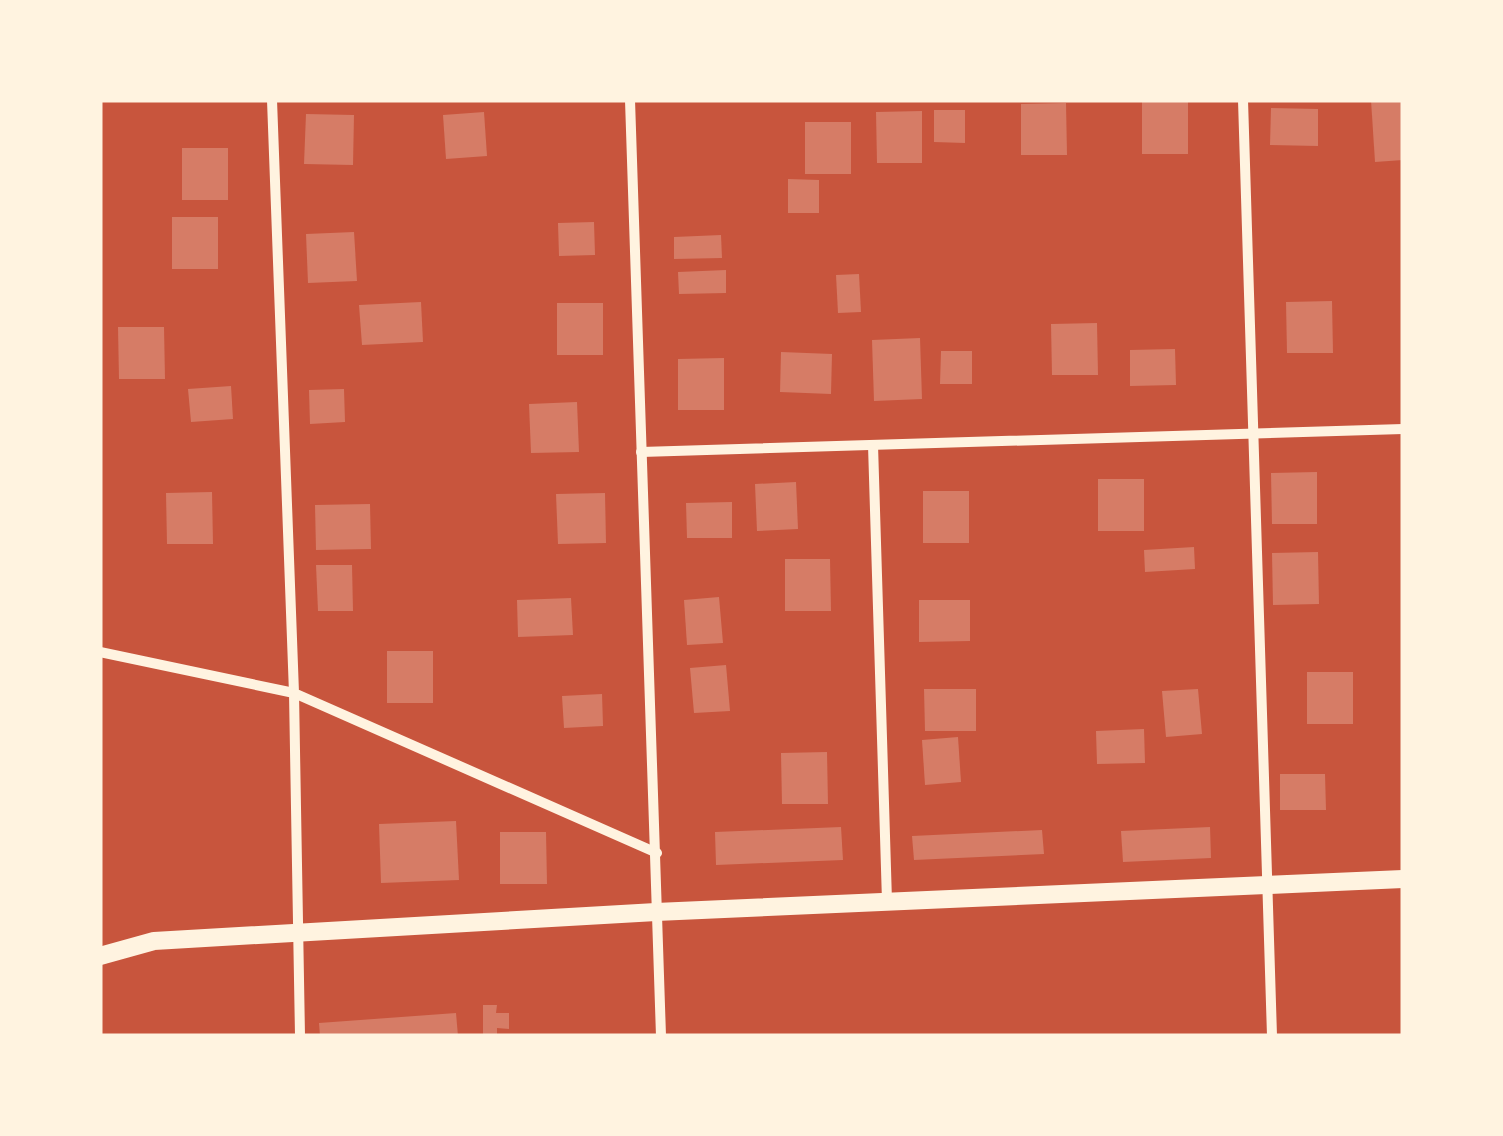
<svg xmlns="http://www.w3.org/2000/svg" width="1503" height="1136" viewBox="0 0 1503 1136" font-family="'Golos Text',sans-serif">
	<rect width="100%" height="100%" fill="#c8553d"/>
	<!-- building -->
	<g fill="#d67c66">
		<polygon points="1371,100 1403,100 1403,160 1375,162"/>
		<rect x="1142" y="102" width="46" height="52"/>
		<polygon points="1066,103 1067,155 1021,155 1021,104"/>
		<polygon points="1271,108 1318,109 1318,146 1270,145"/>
		<polygon points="934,110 965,110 965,143 934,142"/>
		<polygon points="922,111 922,163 877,163 876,112"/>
		<polygon points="484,112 487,156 446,159 443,115"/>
		<polygon points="306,114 354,115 353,165 304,164"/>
		<rect x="805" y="122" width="46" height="52"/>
		<rect x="182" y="148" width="46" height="52"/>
		<polygon points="788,179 819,180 819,213 788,213"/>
		<rect x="172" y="217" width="46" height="52"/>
		<polygon points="594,222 595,255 559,256 558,223"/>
		<polygon points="354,232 357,281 308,283 306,234"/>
		<polygon points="721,235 722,258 674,259 674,237"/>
		<polygon points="726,270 726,293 679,294 678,272"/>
		<polygon points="859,274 861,312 838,313 836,275"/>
		<polygon points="1332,301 1333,353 1287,353 1286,302"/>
		<polygon points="421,302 423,342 362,345 359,305"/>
		<rect x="557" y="303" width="46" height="52"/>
		<polygon points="1097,323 1098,375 1052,375 1051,324"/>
		<polygon points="118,327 164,327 165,379 119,379"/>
		<polygon points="920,338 922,399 874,401 872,340"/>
		<polygon points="1175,349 1176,385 1130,386 1130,350"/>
		<polygon points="941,351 972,351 972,384 940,384"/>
		<polygon points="781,352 832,354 831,394 780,392"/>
		<polygon points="724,358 724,410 678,410 678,359"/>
		<polygon points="231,386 233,419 191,422 188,389"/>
		<polygon points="344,389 345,422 310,424 309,390"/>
		<polygon points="577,402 579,452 531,453 529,404"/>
		<polygon points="1317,472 1317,524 1272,524 1271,473"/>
		<rect x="1098" y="479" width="46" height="52"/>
		<polygon points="796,482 798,529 757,531 755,484"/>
		<rect x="923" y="491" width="46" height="52"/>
		<polygon points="212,492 213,544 167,544 166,493"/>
		<polygon points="605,493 606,543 558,544 556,494"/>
		<polygon points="732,502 732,538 687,538 686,503"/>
		<polygon points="370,504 371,549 316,550 315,505"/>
		<polygon points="1194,547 1195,569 1145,572 1144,550"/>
		<polygon points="1318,552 1319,604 1273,605 1272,553"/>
		<polygon points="785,559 830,559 831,611 785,611"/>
		<polygon points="316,565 352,565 353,611 318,611"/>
		<polygon points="719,597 723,643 687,645 684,600"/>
		<polygon points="571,598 573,635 518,637 517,600"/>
		<polygon points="919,600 970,600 970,641 919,642"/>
		<rect x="387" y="651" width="46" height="52"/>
		<polygon points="726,665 730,711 694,713 690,668"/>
		<rect x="1307" y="672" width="46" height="52"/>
		<polygon points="924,689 976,689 976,731 925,731"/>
		<polygon points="1198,689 1202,734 1166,737 1162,691"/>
		<polygon points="602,694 603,726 564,728 562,696"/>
		<polygon points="1144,729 1145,763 1097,764 1096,731"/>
		<polygon points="958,737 961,782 925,785 922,740"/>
		<polygon points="827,752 828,804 782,804 781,753"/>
		<polygon points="1280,774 1325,774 1326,810 1280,810"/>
		<polygon points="456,821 459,880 381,883 379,824"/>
		<polygon points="841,827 843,860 716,865 715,832"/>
		<polygon points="1210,827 1211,858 1123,862 1121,831"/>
		<polygon points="1042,830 1044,854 914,860 912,836"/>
		<polygon points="500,832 546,832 547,884 500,884"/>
		<polygon points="483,1005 497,1005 496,1013 509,1013 509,1029 497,1028 497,1036 483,1036"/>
		<polygon points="456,1013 458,1036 320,1036 319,1023"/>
	</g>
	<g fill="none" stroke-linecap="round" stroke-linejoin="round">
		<!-- minor -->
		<g stroke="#fff3e0" stroke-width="10">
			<polyline points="272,100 294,693 657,853"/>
			<polyline points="630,100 661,1036"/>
			<polyline points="1243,100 1272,1036"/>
			<polyline points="873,445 887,901"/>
			<polyline points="641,452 1403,429"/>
			<polyline points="100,652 294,693 300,1036"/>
		</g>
		<!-- tertiary -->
		<polyline stroke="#fff3e0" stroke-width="18" points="100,956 154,941 656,912 1403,879"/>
	</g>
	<!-- border -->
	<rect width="1503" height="1136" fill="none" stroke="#fff3e0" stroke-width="205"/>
</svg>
